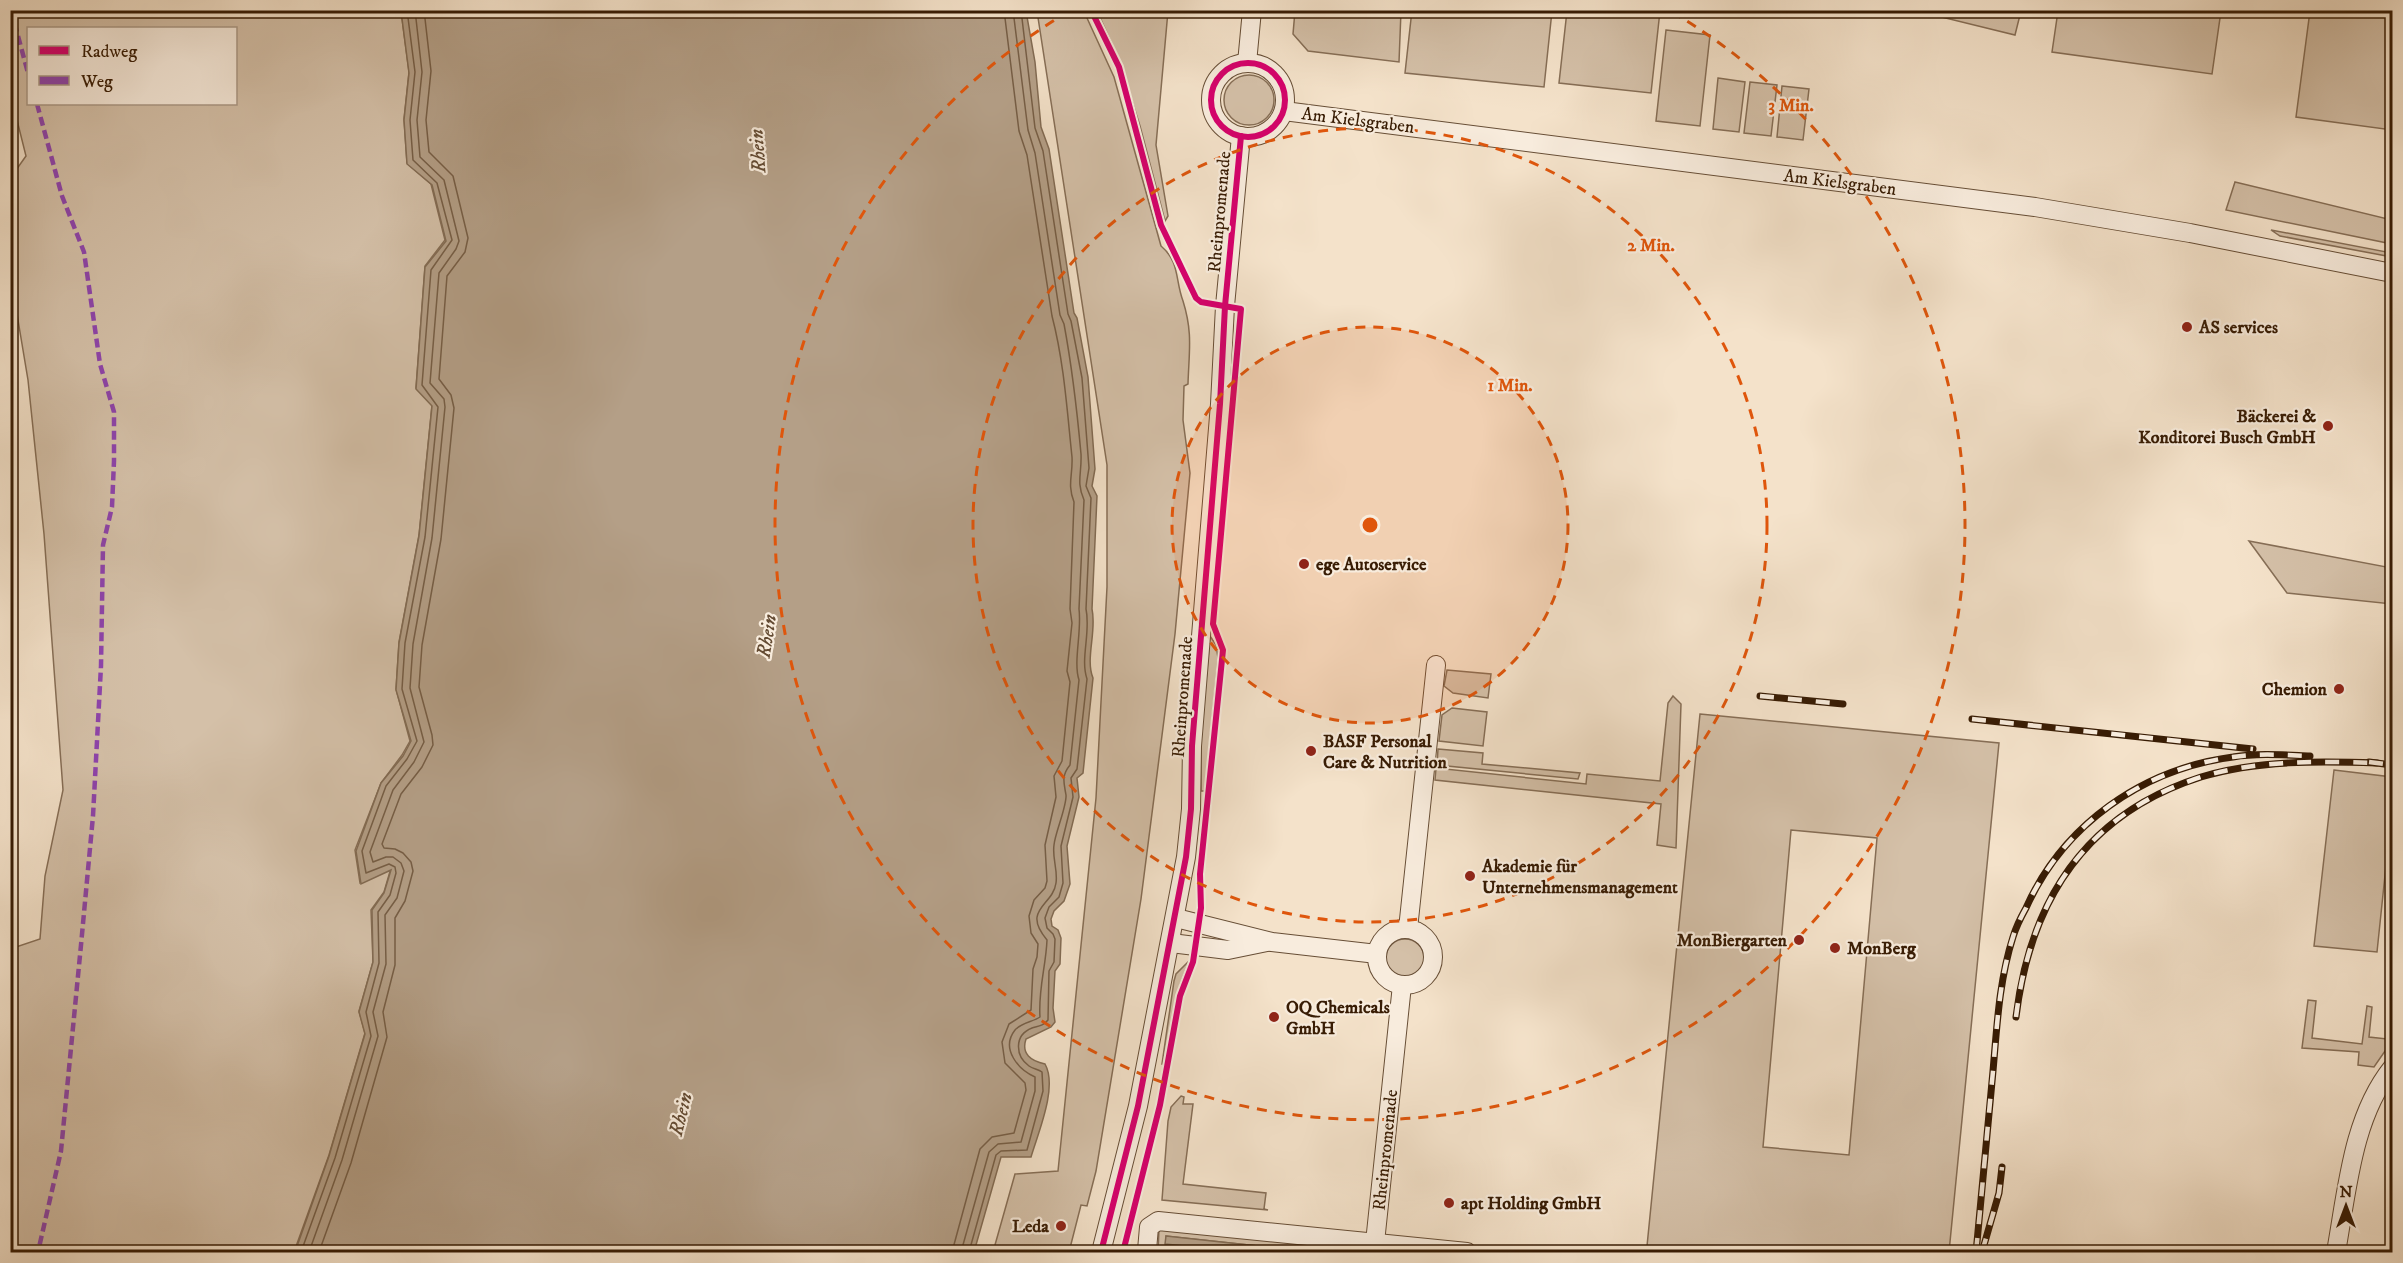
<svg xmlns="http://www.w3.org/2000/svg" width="2403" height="1263" viewBox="0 0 2403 1263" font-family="'IM FELL DW Pica',serif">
	<rect width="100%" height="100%" fill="#f4e2ca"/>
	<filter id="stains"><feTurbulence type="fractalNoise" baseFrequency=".00333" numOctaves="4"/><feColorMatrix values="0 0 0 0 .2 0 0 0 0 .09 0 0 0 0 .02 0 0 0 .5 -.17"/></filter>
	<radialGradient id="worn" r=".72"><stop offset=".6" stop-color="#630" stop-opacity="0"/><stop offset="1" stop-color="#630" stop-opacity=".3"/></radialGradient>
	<!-- green -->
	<g fill="#d4c0a8" stroke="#866e56" stroke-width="1.5" fill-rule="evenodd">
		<polygon points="1412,10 1552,11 1544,87 1405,73"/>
		<path d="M 11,11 L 401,11 L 409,72 L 404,119 L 407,163 L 431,184 L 445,240 L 425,266 L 416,388 L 432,405 L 419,535 L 399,642 L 396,689 L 410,741 L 402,755 L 381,783 L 355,850 L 360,883 L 391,868 L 384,892 L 371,910 L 373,962 L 359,1011 L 365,1033 L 329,1155 L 294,1252 L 11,1252 L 10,949 L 40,939 L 45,876 L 63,790 L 44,534 L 28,380 L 11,278 L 11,212 L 16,170 L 26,156 L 11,96 ZM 28,28 L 236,28 L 236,104 L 28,104 Z"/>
		<path d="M 1037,11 L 1085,11 L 1087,18 L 1114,77 L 1161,246 C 1180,262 1175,280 1183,301 C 1193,333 1189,351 1188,384 L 1184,386 L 1183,420 L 1190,473 L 1175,634 L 1141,899 L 1096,1171 L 1087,1206 L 1081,1205 L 1069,1252 L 993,1252 L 1015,1174 L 1058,1171 L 1096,798 L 1107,587 L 1107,465 Z"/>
		<polygon points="1097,11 1168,11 1156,145 1168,216 1165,221 1140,126 1118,57"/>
		<polygon points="1295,11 1401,11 1399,62 1308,51 1293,34"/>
		<polygon points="1567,11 1660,11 1651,93 1559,83"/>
		<polygon points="1925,11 2021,10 2021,11 2015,35 1925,13"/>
		<polygon points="2058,11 2221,11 2212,74 2052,52"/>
		<polygon points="2310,11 2392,11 2392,130 2296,117"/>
		<polygon points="1666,30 1710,35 1700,126 1656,121"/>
		<circle cx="1249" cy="100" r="25"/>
		<polygon points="1718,78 1745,82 1739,132 1713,129"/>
		<polygon points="1750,82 1777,85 1771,136 1744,133"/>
		<polygon points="1782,86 1809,89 1803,140 1777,137"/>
		<polygon points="2235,182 2392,220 2392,244 2226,210"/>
		<polygon points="2271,230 2392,253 2392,257 2280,236"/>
		<polygon points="2249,541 2392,568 2392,604 2287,593"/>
		<polygon points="1210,636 1216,645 1218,658 1205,791 1201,791 1201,737"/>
		<polygon points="1447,670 1491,674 1488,698 1453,693 1444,686"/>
		<polygon points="1673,696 1681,704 1676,848 1657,845 1661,804 1435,780 1436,768 1586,784 1587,774 1660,781 1668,703"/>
		<polygon points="1452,708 1487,712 1483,746 1439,741 1442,715"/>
		<path d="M 1700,714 L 1999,743 L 1949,1252 L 1716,1252 L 1647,1246 ZM 1791,830 L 1877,838 L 1849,1155 L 1763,1147 Z"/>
		<polygon points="1438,749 1483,753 1482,764 1580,773 1578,779 1437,765"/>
		<polygon points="2334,770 2392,777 2392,808 2377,952 2314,946"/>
		<circle cx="1405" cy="958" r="19"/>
		<polygon points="1189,961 1180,985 1164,1064 1162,1064 1174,981 1176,974"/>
		<polygon points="2308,1000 2316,1001 2312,1038 2362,1044 2367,1006 2372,1007 2369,1037 2387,1039 2388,1026 2392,1027 2392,1041 2374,1067 2358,1065 2359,1052 2302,1048"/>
		<polygon points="1181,1096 1184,1097 1183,1104 1193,1104 1183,1184 1266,1193 1264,1209 1268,1210 1162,1200 1168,1121 1171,1107"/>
		<polygon points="1159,1229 1351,1248 1353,1252 1313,1252 1166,1236 1166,1244 1242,1252 1158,1252"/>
	</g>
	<!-- water -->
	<g fill="#b49f87" stroke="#826b53" stroke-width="1.5">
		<path d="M 401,11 L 1026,11 L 1035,62 L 1041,127 L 1049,149 L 1074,313 L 1077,318 L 1088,377 L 1095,469 L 1092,486 L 1097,496 L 1092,609 C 1097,631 1085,659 1093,678 L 1083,773 L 1077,778 L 1079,797 L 1067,846 L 1070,884 L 1064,901 L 1054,911 L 1051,919 L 1052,926 L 1058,930 L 1061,938 L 1060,964 L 1055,971 L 1053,1008 L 1055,1022 L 1051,1027 L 1026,1039 C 1021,1054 1031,1061 1045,1064 C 1058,1087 1038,1133 1031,1157 L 1001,1157 L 974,1252 L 295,1252 L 329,1156 L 365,1034 L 359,1012 L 373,962 L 372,910 L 384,893 L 391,870 L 361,884 L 356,851 L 381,783 L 403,756 L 411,741 L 396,690 L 399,643 L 419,536 L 432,406 L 416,389 L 425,267 L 446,241 L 432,185 L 407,164 L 404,120 L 409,73 Z"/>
		<polygon points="1166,1236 1313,1252 1242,1252 1165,1244"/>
	</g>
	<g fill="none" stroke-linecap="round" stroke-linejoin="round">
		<!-- shore -->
		<g stroke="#765e46" stroke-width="1.5">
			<polyline points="301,1252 335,1158 371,1036 366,1012 379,963 378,912 390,895 396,873 395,867 389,864 366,873 362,851 386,786 407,759 417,741 402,689 405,643 425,537 438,407 422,385 431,270 452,240 437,183 413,160 410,120 415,72 407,10"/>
			<polyline points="309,1252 342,1160 378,1036 373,1012 386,964 385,915 397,898 404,871 401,863 393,857 386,857 373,862 370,852 393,790 414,762 424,742 410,688 413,644 432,538 445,407 444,399 430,383 439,273 456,249 459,241 444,180 420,157 417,120 422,72 415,10"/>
			<polyline points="319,1252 351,1163 387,1037 383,1012 395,965 395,918 405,901 413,871 411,862 403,853 395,849 384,848 382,844 401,794 422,767 433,745 432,735 419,687 422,645 441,539 454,408 451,395 439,379 447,276 465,252 468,238 453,176 429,152 426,120 431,71 424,10"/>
			<path d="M 952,1252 L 980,1149 L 992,1137 L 1014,1133 L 1026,1090 L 1025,1083 L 1005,1063 L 1002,1042 L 1009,1024 L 1031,1010 L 1033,969 L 1037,957 L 1038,944 L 1031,933 L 1029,916 L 1034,900 L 1045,888 L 1047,881 L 1045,845 L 1056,797 L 1054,776 L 1062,761 L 1070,682 L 1067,671 L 1072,623 L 1070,609 L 1074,502 C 1067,484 1073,475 1072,457 C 1067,410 1064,362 1052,316 L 1027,155 L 1019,131 L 1004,10"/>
			<path d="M 961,1252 L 989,1152 L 998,1144 L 1021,1142 L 1035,1091 L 1035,1077 C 1019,1070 1000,1049 1015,1030 C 1022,1022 1033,1022 1040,1017 C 1038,990 1046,966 1047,940 C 1021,909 1053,906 1056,883 C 1058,870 1052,858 1054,845 C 1055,833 1067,806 1066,795 C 1064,783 1061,776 1070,765 L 1079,680 C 1073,662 1082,631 1079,609 L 1084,500 C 1076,482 1082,473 1081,454 C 1077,410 1072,367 1064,324 L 1060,315 L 1035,153 L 1028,130 L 1013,10"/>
			<path d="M 969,1252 L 996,1155 L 1001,1151 L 1027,1150 L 1043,1091 L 1042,1072 C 1038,1069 1033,1069 1029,1066 C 1015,1056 1014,1035 1032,1028 C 1039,1026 1043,1026 1048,1020 L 1049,971 L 1054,962 L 1055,939 L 1053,934 L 1047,928 L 1045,918 L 1049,907 L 1059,897 L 1063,883 L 1061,846 L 1073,797 L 1071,778 L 1077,769 L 1087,679 C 1080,659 1091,632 1086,609 L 1091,498 L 1086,486 L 1089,468 L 1082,378 L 1071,321 L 1068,314 L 1043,151 L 1035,128 L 1021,10"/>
		</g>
		<!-- minor casing -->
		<g stroke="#674e36" stroke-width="20">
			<g id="minor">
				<polyline points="1247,63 1252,10"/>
				<circle cx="1248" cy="100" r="37"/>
				<polyline points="1284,111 2035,207 2190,233 2392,273"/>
				<polyline points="1176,918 1272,942 1377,954"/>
				<circle cx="1405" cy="957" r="28"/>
				<polyline points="1408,929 1436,665"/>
				<polyline points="1171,943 1228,950 1267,942"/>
				<polyline points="1101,1252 1138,1106 1186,857 1191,809 1192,746 1220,404 1225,306 1241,136"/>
				<polyline points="1149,1252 1147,1250 1149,1227 1158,1221 1467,1252"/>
				<polyline points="1374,1252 1402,985"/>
				<path d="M 2336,1252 C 2347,1192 2352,1118 2392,1068"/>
			</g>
		</g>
		<!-- minor -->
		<use href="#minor" stroke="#f8ecdd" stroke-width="18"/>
		<!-- rail casing -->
		<g stroke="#381c04" stroke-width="7">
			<g id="rail">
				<polyline points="1760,696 1843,704"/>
				<polyline points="1972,719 2253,749"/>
				<polyline points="2369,762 2392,765"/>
				<path d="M 2016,1017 C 2030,901 2085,814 2201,777 C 2257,760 2320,761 2377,763"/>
				<path d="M 1976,1252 C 1982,1192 1987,1132 1993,1071 C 1997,1026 1999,981 2013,937 C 2016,927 2021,917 2026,908 C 2063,825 2142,769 2233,757 C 2258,753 2284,755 2310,756"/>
				<polyline points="1982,1252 1999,1193 2002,1167"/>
			</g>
		</g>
		<!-- rail -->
		<use href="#rail" stroke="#f8ecdd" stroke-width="4.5" stroke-dasharray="14" stroke-linecap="butt"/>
		<!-- quiet -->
		<g stroke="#8e44ad" stroke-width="4.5" stroke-dasharray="9 4.5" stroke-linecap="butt">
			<polyline points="11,10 28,73"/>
			<polyline points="37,104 62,196 84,252 100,364 114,412 114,461 112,507 103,545 101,666 93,816 81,945 61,1151 38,1252"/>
		</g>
		<!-- cycleway casing -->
		<g stroke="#f8ecdd" stroke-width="10">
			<g id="cycleway">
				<polyline points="1091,10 1119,67 1161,225 1196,298 1201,302 1241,309 1213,624 1223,650 1200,874 1201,908 1193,962 1180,996 1160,1105 1123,1252"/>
				<circle cx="1248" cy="100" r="37"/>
				<polyline points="1101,1252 1138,1106 1186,857 1191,809 1192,746 1220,404 1225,306 1241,136"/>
			</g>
		</g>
		<!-- cycleway -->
		<use href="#cycleway" stroke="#d6006c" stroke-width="6"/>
	</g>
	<!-- distance rings -->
	<circle cx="1370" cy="525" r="198" fill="#df560c" fill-opacity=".12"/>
	<g fill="none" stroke="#df560c" stroke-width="3" stroke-dasharray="10 8">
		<circle cx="1370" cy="525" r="198"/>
		<circle cx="1370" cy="525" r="397"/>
		<path d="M1672 12A595 595 0 1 1 1068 12"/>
	</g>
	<!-- markers -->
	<g fill="#8f2418" stroke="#f8ecdd" stroke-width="2">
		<circle cx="2187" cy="327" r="6"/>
		<circle cx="2328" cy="426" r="6"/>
		<circle cx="1304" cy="564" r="6"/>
		<circle cx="2339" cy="689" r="6"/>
		<circle cx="1311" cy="751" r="6"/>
		<circle cx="1470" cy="876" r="6"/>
		<circle cx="1799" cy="940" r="6"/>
		<circle cx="1835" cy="948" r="6"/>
		<circle cx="1274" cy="1017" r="6"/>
		<circle cx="1449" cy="1203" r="6"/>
		<circle cx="1061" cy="1226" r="6"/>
	</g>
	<g text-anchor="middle" stroke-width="4.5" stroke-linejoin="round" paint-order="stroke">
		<!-- street labels -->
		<g font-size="18" fill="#381c04" stroke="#f8ecdd">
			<text transform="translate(1358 120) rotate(7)" y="6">Am Kielsgraben</text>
			<text transform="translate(1840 182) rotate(7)" y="6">Am Kielsgraben</text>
			<text transform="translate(1219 212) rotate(-85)" y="6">Rheinpromenade</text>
			<text transform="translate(1182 697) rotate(-86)" y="6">Rheinpromenade</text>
			<text transform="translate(1385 1150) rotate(-84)" y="6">Rheinpromenade</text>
		</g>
		<!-- poi labels -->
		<g font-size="18" font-weight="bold" fill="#381c04" stroke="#f8ecdd" text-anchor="start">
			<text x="2199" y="333">AS services</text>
			<text x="2316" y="422" text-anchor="end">Bäckerei &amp;<tspan x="2316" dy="21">Konditorei Busch GmbH</tspan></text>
			<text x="1316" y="570">ege Autoservice</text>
			<text x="2327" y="695" text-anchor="end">Chemion</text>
			<text x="1323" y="747">BASF Personal<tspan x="1323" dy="21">Care &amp; Nutrition</tspan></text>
			<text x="1482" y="872">Akademie für<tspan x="1482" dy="21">Unternehmensmanagement</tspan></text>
			<text x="1787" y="946" text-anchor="end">MonBiergarten</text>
			<text x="1847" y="954">MonBerg</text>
			<text x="1286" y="1013">OQ Chemicals<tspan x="1286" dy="21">GmbH</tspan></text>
			<text x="1461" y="1209">apt Holding GmbH</text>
			<text x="1049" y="1232" text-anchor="end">Leda</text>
		</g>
		<!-- water labels -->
		<g font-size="20" font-style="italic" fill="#634a32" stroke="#f8ecdd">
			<text transform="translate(757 151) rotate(-94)" y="7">Rhein</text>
			<text transform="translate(766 636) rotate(-81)" y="7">Rhein</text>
			<text transform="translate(680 1114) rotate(-76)" y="7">Rhein</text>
		</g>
	</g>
	<circle cx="1370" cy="525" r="9" fill="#df560c" stroke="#f8ecdd" stroke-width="3"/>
	<g font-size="18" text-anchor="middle" font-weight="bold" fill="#df560c" stroke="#f8ecdd" stroke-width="4.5" stroke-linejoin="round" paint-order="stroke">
		<text x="1791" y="111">3 Min.</text>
		<text x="1651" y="251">2 Min.</text>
		<text x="1510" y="391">1 Min.</text>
	</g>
	<!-- margin -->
	<rect width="2403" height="1263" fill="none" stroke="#f4e2ca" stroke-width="36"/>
	<rect x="12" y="12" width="2379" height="1239" fill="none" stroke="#381c04" stroke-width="3"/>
	<rect x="18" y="18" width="2367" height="1227" fill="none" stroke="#381c04" stroke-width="1.5"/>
	<!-- legend -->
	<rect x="27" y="27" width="210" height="78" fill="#f8ecdd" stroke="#ab9986" stroke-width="1.5"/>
	<rect x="39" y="46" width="30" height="9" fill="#d6006c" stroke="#ab9986" stroke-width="1.5"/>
	<text x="81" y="57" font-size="18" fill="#381c04">Radweg</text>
	<rect x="39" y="76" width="30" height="9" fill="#8e44ad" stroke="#ab9986" stroke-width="1.5"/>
	<text x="81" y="87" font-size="18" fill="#381c04">Weg</text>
	<!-- north arrow -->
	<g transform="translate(2346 1206)" stroke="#f8ecdd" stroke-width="4.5" paint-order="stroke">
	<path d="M0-4.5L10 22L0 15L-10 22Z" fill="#381c04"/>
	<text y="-9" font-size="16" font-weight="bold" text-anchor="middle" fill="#381c04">N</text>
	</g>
	<rect width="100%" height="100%" filter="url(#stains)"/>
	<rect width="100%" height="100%" fill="url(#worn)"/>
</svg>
